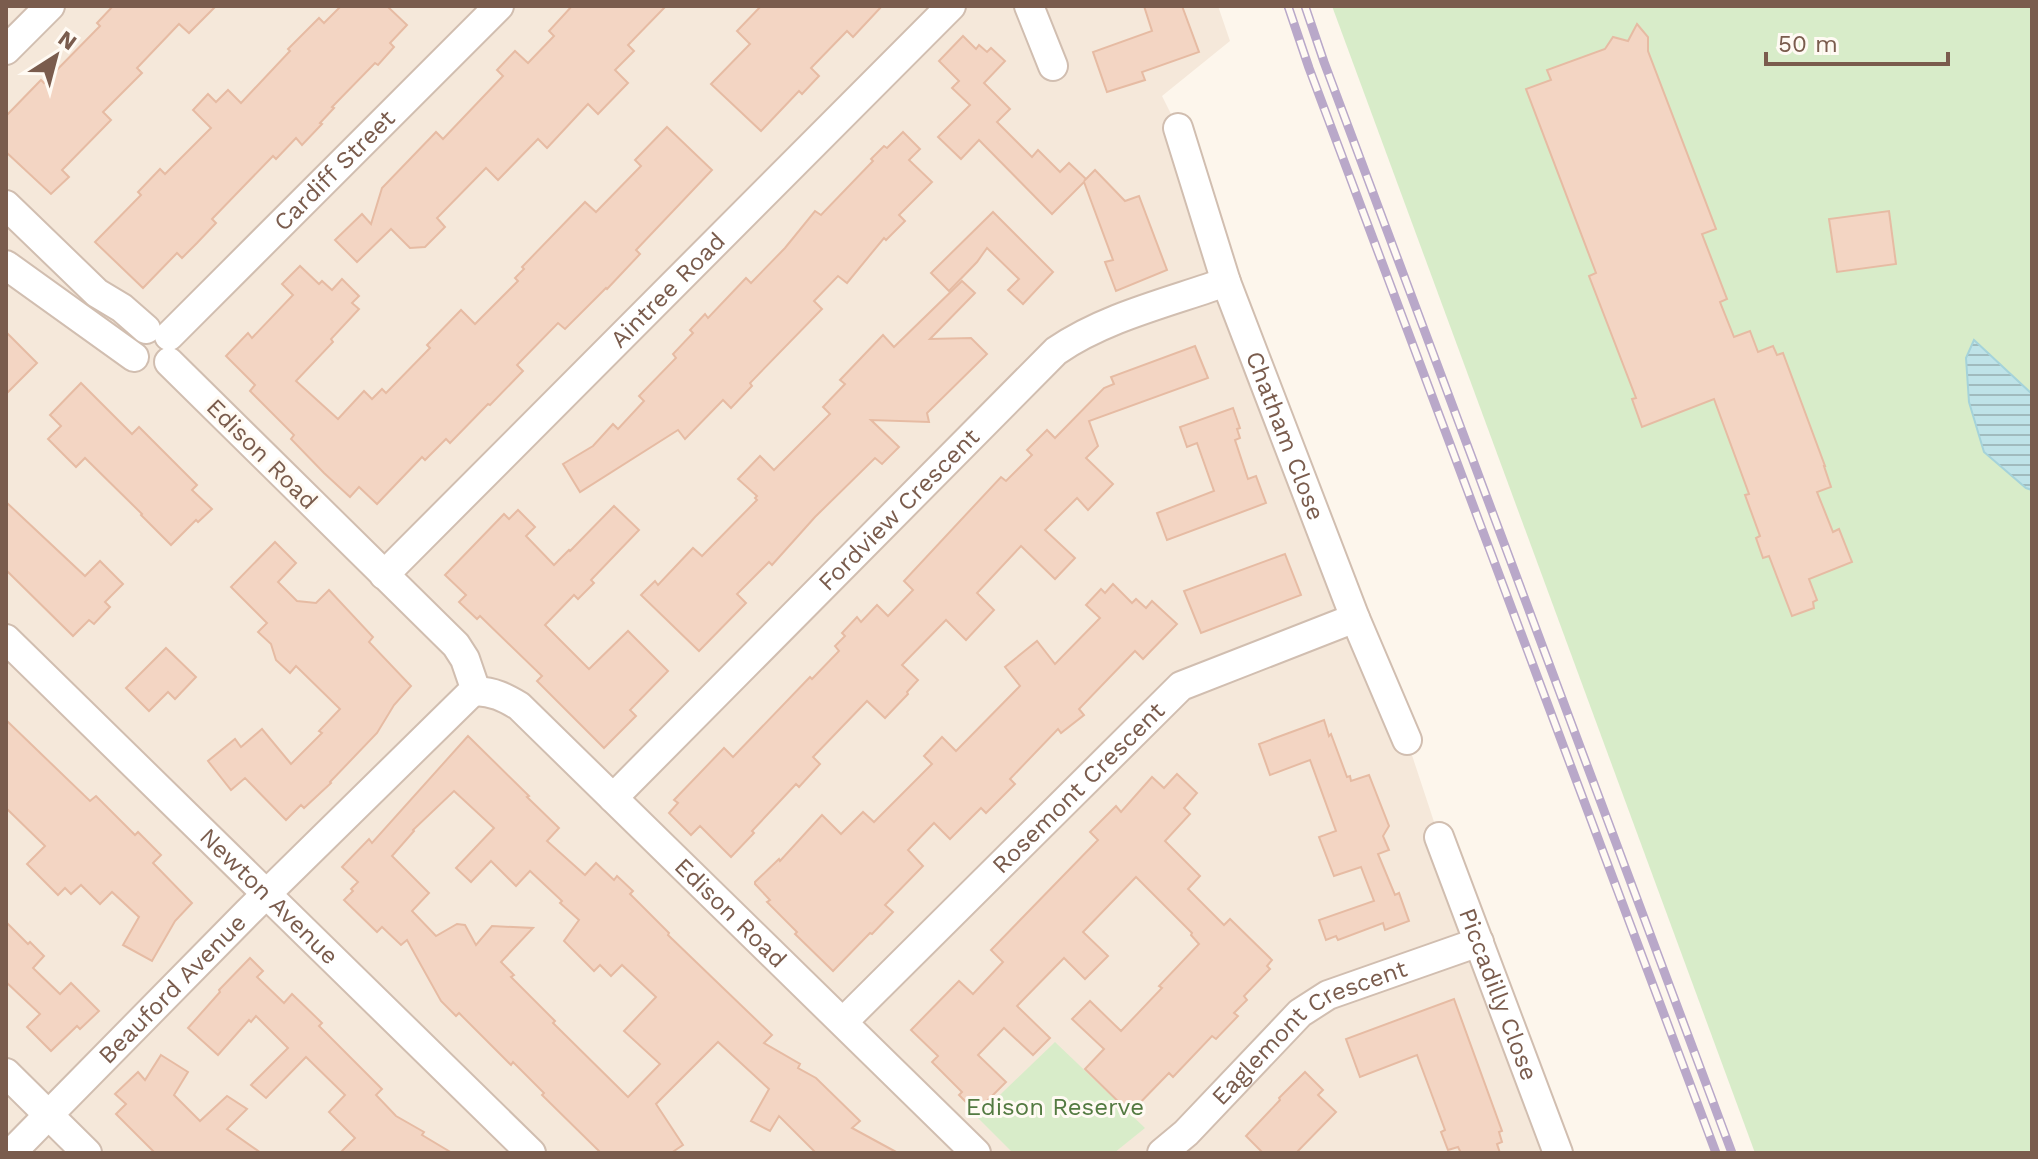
<svg xmlns="http://www.w3.org/2000/svg" width="2038" height="1159" viewBox="0 0 2038 1159" font-family="'Work Sans',sans-serif">
	<defs>
		<pattern id="water-rules" width="6" height="5" patternUnits="userSpaceOnUse" patternTransform="scale(2)"><rect width="6" height="5" fill="#bfe3e8"/><path d="M0 2.5h6" fill="none" stroke="#a0bbbe"/></pattern>
	</defs>
	<rect width="100%" height="100%" fill="#fdf6ec"/>
	<!-- residential -->
	<polygon fill="#f5e8da" points="6,6 1218,6 1230,41 1162,96 1178,128 1407,740 1439,837 1558,1153 6,1153"/>
	<!-- park -->
	<g fill="#d8ecc9">
		<polygon points="1332,6 2032,6 2032,1153 1755,1153"/>
		<polygon points="1055,1042 1145,1128 1114,1153 1013,1153 977,1117"/>
	</g>
	<!-- water -->
	<polygon fill="url(#water-rules)" stroke="#a5d3da" stroke-width="2" points="1974,340 2032,394 2032,490 2026,488 1984,452 1969,402 1966,358"/>
	<!-- building -->
	<g fill="#f3d5c3" stroke="#e6bba3" stroke-width="2" fill-rule="evenodd">
		<polygon points="113,6 216,6 189,33 179,24 137,68 142,73 103,112 111,120 62,170 69,177 51,194 6,152 6,116 41,80 44,83 100,26 97,23"/>
		<polygon points="341,6 387,6 407,25 390,43 394,47 378,65 375,63 332,107 334,108 320,123 322,124 302,145 296,138 276,159 273,156 212,219 216,223 197,243 182,258 177,253 143,288 95,242 141,195 138,192 160,169 165,174 211,128 193,110 208,94 216,102 228,90 241,103 290,51 288,49 319,18 324,23"/>
		<polygon points="572,6 666,6 628,45 634,51 615,70 628,83 598,114 588,104 547,148 538,139 498,180 486,168 437,218 445,227 425,247 410,248 391,229 357,262 335,240 362,214 371,224 382,188 436,132 443,139 503,76 497,70 515,51 528,63 554,36 549,31"/>
		<polygon points="761,6 882,6 853,37 847,31 811,68 819,76 802,94 799,91 761,131 711,84 750,44 737,31"/>
		<polygon points="1144,6 1182,6 1199,52 1142,72 1145,80 1107,92 1093,52 1152,31"/>
		<polygon points="1637,24 1648,37 1648,51 1716,229 1702,234 1727,299 1720,302 1734,337 1750,331 1758,352 1773,346 1777,355 1783,353 1825,466 1824,466 1831,487 1817,492 1833,532 1839,529 1852,562 1809,579 1817,600 1813,602 1814,608 1792,616 1769,556 1763,558 1756,538 1760,536 1745,495 1749,494 1714,399 1642,427 1632,399 1636,398 1589,276 1596,273 1526,89 1551,80 1547,70 1605,49 1613,37 1628,41"/>
		<polygon points="963,36 976,49 979,45 987,52 991,48 1005,61 984,83 1010,109 997,122 1032,157 1038,150 1060,172 1069,163 1086,179 1084,181 1095,170 1125,201 1139,196 1167,270 1116,291 1105,262 1113,260 1084,182 1052,214 979,140 961,159 938,137 970,105 952,88 959,81 939,61"/>
		<polygon points="667,127 712,170 636,250 640,254 607,289 606,288 565,329 558,323 517,365 523,371 490,405 488,404 450,443 446,439 425,460 422,457 377,504 359,487 350,497 324,473 291,439 294,435 250,391 255,385 226,356 248,333 252,338 293,295 282,284 300,266 319,284 322,281 332,290 342,279 359,296 352,303 359,309 331,339 333,342 296,381 338,419 364,391 372,399 382,389 386,393 430,348 427,345 461,310 475,324 518,281 515,278 524,269 522,267 585,202 596,212 641,166 635,160"/>
		<polygon points="903,132 920,149 909,160 932,182 899,215 905,221 886,240 884,238 847,283 838,276 814,301 822,309 750,383 752,386 731,408 723,400 685,439 678,430 580,492 563,464 593,446 613,424 618,429 644,401 639,396 676,358 673,354 693,333 690,330 705,314 708,318 746,278 751,283 785,248 815,211 821,215 873,161 871,159 884,146 887,148"/>
		<polygon points="1889,211 1896,264 1837,272 1829,219"/>
		<polygon points="993,212 1053,272 1023,304 1008,290 1019,279 987,248 977,262 949,291 931,273"/>
		<polygon points="962,281 975,293 930,339 971,338 987,354 927,413 929,422 871,420 899,447 882,464 875,458 815,517 772,565 769,562 737,594 746,603 699,651 641,595 655,581 658,585 693,548 702,556 757,500 755,498 757,496 738,479 760,456 774,470 830,414 823,407 845,384 840,380 883,335 894,347"/>
		<polygon points="6,332 37,363 6,394"/>
		<polygon points="1195,346 1208,378 1089,421 1098,446 1086,458 1113,484 1088,510 1077,498 1045,530 1075,558 1055,579 1021,546 977,593 994,610 966,640 946,620 902,665 918,680 907,692 908,694 885,718 867,701 813,757 820,764 799,787 796,784 752,831 754,833 731,857 700,826 691,835 669,813 678,803 674,800 724,748 733,757 810,677 812,679 839,651 835,646 845,636 842,633 857,617 861,622 877,605 888,616 913,590 904,581 1001,477 1006,481 1032,455 1027,450 1047,430 1055,438 1104,388 1114,384 1111,377"/>
		<polygon points="81,383 132,434 139,427 197,485 192,490 212,509 198,522 196,520 171,545 141,515 142,514 85,458 76,467 48,439 61,426 50,415"/>
		<polygon points="1233,408 1240,428 1237,429 1240,438 1235,440 1248,479 1256,476 1266,503 1167,540 1157,513 1214,491 1197,443 1187,447 1180,427"/>
		<polygon points="6,502 85,576 100,561 123,584 105,602 110,607 94,624 89,620 73,636 6,570"/>
		<polygon points="614,506 639,530 591,580 594,583 578,599 574,595 545,625 589,669 628,631 668,671 630,710 636,716 604,748 537,681 542,676 480,616 477,619 459,602 466,595 445,575 504,514 509,519 518,510 535,527 526,536 554,565 569,550 570,551"/>
		<polygon points="275,542 296,563 278,582 297,601 316,603 329,590 373,637 369,642 411,686 394,705 377,733 330,782 331,783 304,808 301,805 286,820 245,778 231,790 208,761 235,739 241,747 262,729 291,764 322,733 319,731 340,709 296,666 290,673 276,660 271,644 258,632 267,623 231,587"/>
		<polygon points="1285,554 1301,595 1201,633 1184,591"/>
		<polygon points="1113,584 1132,603 1136,599 1146,608 1152,601 1177,624 1143,659 1135,651 1079,709 1084,715 1061,733 1058,729 1010,779 1015,784 986,813 981,808 950,839 934,823 908,850 923,866 885,905 893,912 872,934 870,933 833,971 795,934 797,932 767,902 770,900 755,884 755,882 779,859 780,861 822,815 841,834 863,812 874,822 932,764 924,756 942,737 956,751 1020,686 1005,667 1037,641 1055,664 1100,618 1086,605 1101,589 1105,593"/>
		<polygon points="166,648 196,677 175,699 168,692 149,711 126,688"/>
		<polygon points="6,720 90,801 96,796 135,835 138,832 161,855 153,863 192,903 175,921 152,961 123,945 139,917 112,892 100,904 81,885 71,894 65,888 58,895 27,864 45,846 6,808"/>
		<polygon points="1324,720 1329,736 1331,734 1347,777 1350,776 1351,781 1369,775 1389,826 1383,836 1389,850 1378,854 1395,895 1399,893 1409,921 1385,930 1383,923 1338,940 1336,936 1326,940 1319,920 1374,901 1361,867 1334,876 1319,837 1336,831 1310,760 1270,775 1259,744"/>
		<path d="M 468,736 L 529,796 L 527,797 L 559,828 L 547,841 L 585,875 L 596,863 L 614,880 L 617,876 L 633,891 L 630,894 L 669,933 L 668,935 L 772,1035 L 764,1043 L 800,1064 L 798,1068 L 816,1078 L 860,1121 L 852,1128 L 898,1153 L 816,1153 L 779,1116 L 770,1131 L 751,1121 L 769,1089 L 718,1042 L 656,1104 L 683,1145 L 671,1153 L 601,1153 L 542,1095 L 544,1093 L 513,1062 L 511,1065 L 459,1013 L 456,1016 L 441,1001 L 407,940 L 401,945 L 382,927 L 377,932 L 344,900 L 353,891 L 351,889 L 358,882 L 342,867 L 369,839 L 372,843 ZM 454,791 L 494,828 L 456,868 L 471,882 L 491,861 L 516,886 L 530,871 L 562,901 L 560,903 L 579,920 L 564,941 L 594,971 L 600,965 L 611,976 L 622,965 L 656,997 L 624,1031 L 660,1064 L 628,1097 L 553,1023 L 555,1021 L 511,977 L 514,975 L 501,962 L 533,928 L 492,926 L 476,945 L 465,925 L 457,924 L 436,936 L 412,911 L 429,893 L 392,856 L 414,831 L 413,830 Z"/>
		<polygon points="1177,774 1197,793 1184,808 1190,814 1165,841 1200,876 1188,889 1224,925 1230,919 1272,960 1267,966 1270,969 1244,996 1247,1000 1234,1013 1238,1016 1216,1039 1212,1036 1173,1077 1169,1073 1130,1113 1085,1069 1104,1049 1072,1019 1090,1001 1121,1031 1162,988 1159,986 1199,944 1191,935 1192,933 1136,877 1083,932 1108,956 1085,979 1064,958 1017,1006 1050,1038 1033,1055 1004,1028 978,1055 1006,1082 976,1112 959,1095 962,1092 932,1062 938,1056 911,1030 959,981 973,994 1003,962 991,950 1098,840 1090,832 1116,806 1121,812 1152,777 1164,788"/>
		<polygon points="6,922 28,944 30,942 44,956 33,968 60,994 71,983 99,1011 80,1029 77,1026 51,1051 27,1027 40,1014 6,982"/>
		<polygon points="250,958 263,971 257,977 284,1003 292,994 322,1023 319,1026 382,1089 376,1095 396,1116 424,1132 422,1135 452,1153 340,1153 355,1138 329,1112 345,1095 306,1057 266,1098 251,1085 288,1048 256,1016 251,1022 249,1020 218,1055 188,1028 220,992 219,990"/>
		<polygon points="1454,999 1502,1131 1499,1132 1502,1142 1497,1144 1500,1153 1461,1153 1458,1147 1448,1150 1441,1132 1445,1130 1417,1055 1360,1077 1346,1039"/>
		<polygon points="161,1055 188,1072 174,1095 200,1121 227,1096 247,1109 227,1129 261,1153 155,1153 116,1114 126,1104 115,1094 138,1072 145,1080"/>
		<polygon points="1305,1072 1323,1090 1318,1095 1336,1112 1296,1153 1263,1153 1246,1136 1280,1100 1279,1098"/>
	</g>
	<g fill="none" stroke-linecap="round" stroke-linejoin="round">
		<!-- minor casing -->
		<g stroke="#d1beb0" stroke-width="32">
			<g id="minor">
				<polyline points="1029,6 1053,66"/>
				<polyline points="6,50 50,6"/>
				<path id="s1" d="M 1178,128 L 1226,282 L 1355,618 L 1407,740"/>
				<polyline points="6,205 97,293 122,308 146,329"/>
				<polyline points="6,265 134,357"/>
				<path id="s2" d="M 169,336 L 499,6"/>
				<path id="s3" d="M 384,575 L 951,6"/>
				<path id="s4" d="M 6,639 L 531,1153"/>
				<path id="s5" d="M 476,691 C 494,692 504,697 519,706 L 976,1153"/>
				<path id="s6" d="M 613,798 L 1056,351 C 1105,317 1170,302 1226,282"/>
				<path id="s7" d="M 1439,837 L 1558,1153"/>
				<path id="s8" d="M 843,1022 L 1181,686 L 1355,618"/>
				<polyline points="6,1073 87,1153"/>
				<path id="s9" d="M 11,1153 L 248,912 L 470,694 L 476,691 L 465,659 L 456,645 L 169,362"/>
				<path id="s10" d="M 1162,1153 L 1186,1133 L 1300,1013 L 1328,995 L 1479,942"/>
			</g>
		</g>
		<!-- minor -->
		<use href="#minor" stroke="#fff" stroke-width="28"/>
		<!-- rail casing -->
		<g stroke="#b9a8c9" stroke-width="9">
			<g id="rail">
				<polyline points="1288,6 1309,68 1716,1153"/>
				<polyline points="1305,6 1324,62 1732,1153"/>
			</g>
		</g>
		<!-- rail -->
		<use href="#rail" stroke="#fffaf3" stroke-width="6" stroke-dasharray="18" stroke-linecap="butt"/>
	</g>
	<g text-anchor="middle" stroke-width="6" stroke-linejoin="round" paint-order="stroke">
		<!-- street labels -->
		<g font-size="24" fill="#7a5c4d" stroke="#fffaf3">
			<text dy="8" stroke="none"><textPath href="#s2" startOffset="234">Cardiff Street</textPath></text>
			<text dy="8" stroke="none"><textPath href="#s3" startOffset="402">Aintree Road</textPath></text>
			<text dy="8" stroke="none"><textPath href="#s1" startOffset="326">Chatham Close</textPath></text>
			<text transform="translate(262 454) rotate(45)" y="8">Edison Road</text>
			<text dy="8" stroke="none"><textPath href="#s6" startOffset="406">Fordview Crescent</textPath></text>
			<text dy="8" stroke="none"><textPath href="#s8" startOffset="332">Rosemont Crescent</textPath></text>
			<text dy="8" stroke="none"><textPath href="#s4" startOffset="368">Newton Avenue</textPath></text>
			<text dy="8" stroke="none"><textPath href="#s5" startOffset="342">Edison Road</textPath></text>
			<text dy="8" stroke="none"><textPath href="#s9" startOffset="230">Beauford Avenue</textPath></text>
			<text dy="8" stroke="none"><textPath href="#s7" startOffset="168">Piccadilly Close</textPath></text>
			<text dy="8" stroke="none"><textPath href="#s10" startOffset="194">Eaglemont Crescent</textPath></text>
		</g>
		<!-- park labels -->
		<g font-size="24" fill="#537a41" stroke="#fffaf3">
			<text x="1055" y="1115">Edison Reserve</text>
		</g>
	</g>
	<!-- border -->
	<rect width="2038" height="1159" fill="none" stroke="#7a5c4d" stroke-width="16"/>
	<!-- north arrow -->
	<g transform="translate(56 56) rotate(36)" stroke="#fffaf3" stroke-width="6" paint-order="stroke">
	<path d="M0-6L14 30L0 20L-14 30Z" fill="#7a5c4d"/>
	<text y="-12" font-size="22" font-weight="bold" text-anchor="middle" fill="#7a5c4d">N</text>
	</g>
	<!-- scale -->
	<path d="M1766 52v12h182v-12" fill="none" stroke="#7a5c4d" stroke-width="4"/>
	<text x="1778" y="52" font-size="24" fill="#7a5c4d" stroke="#fffaf3" stroke-width="6" paint-order="stroke">50 m</text>
</svg>
